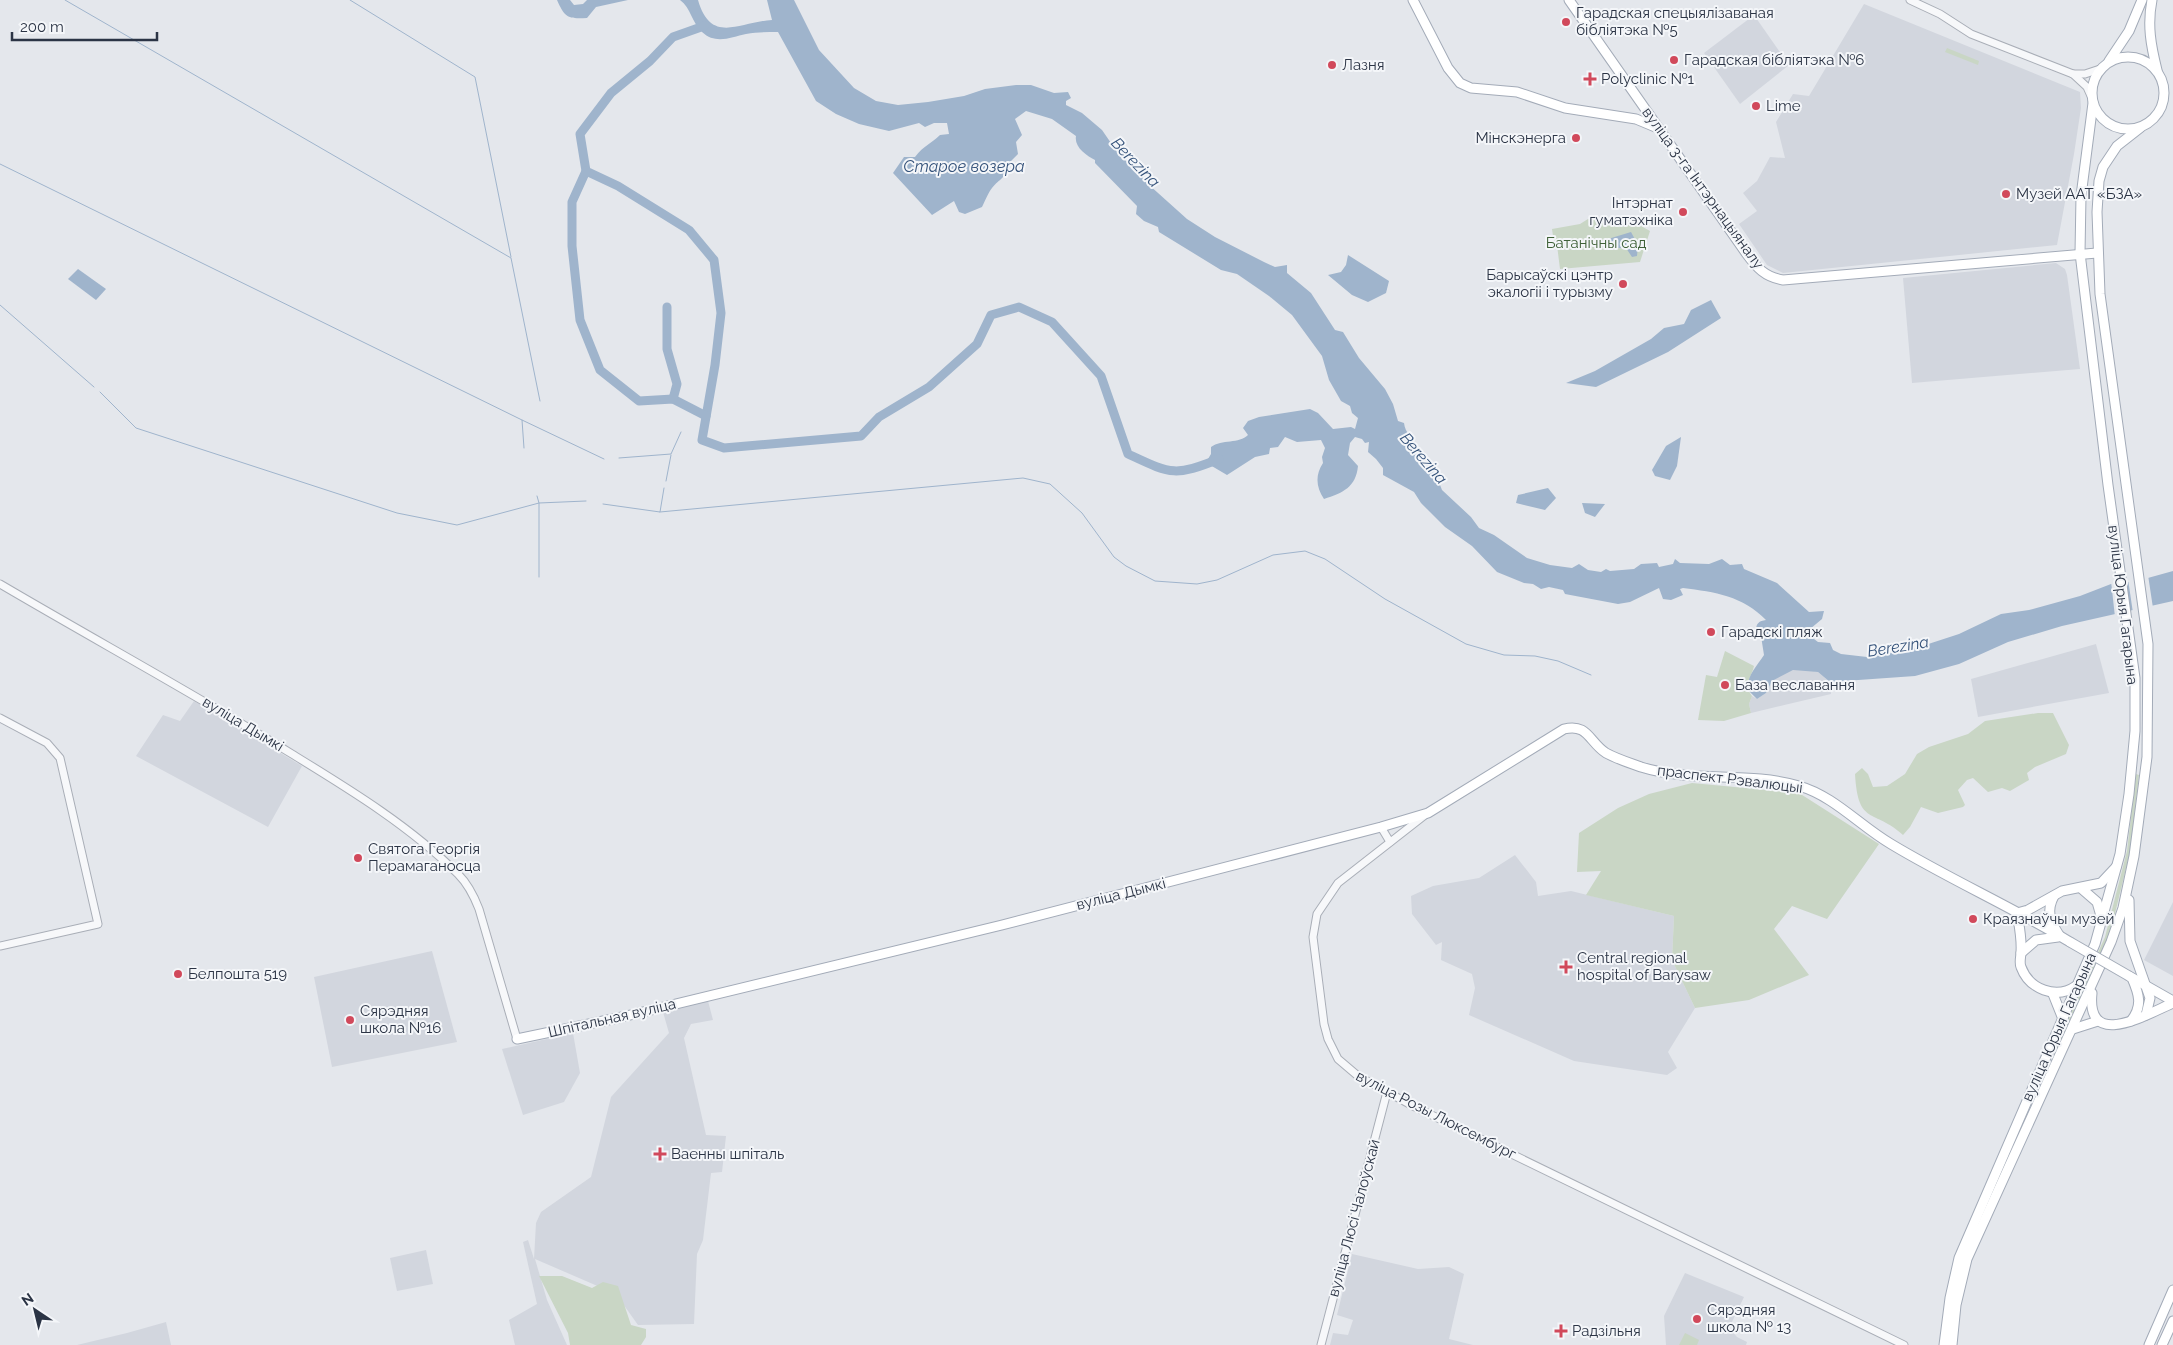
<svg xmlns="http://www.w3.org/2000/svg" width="2173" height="1345" viewBox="0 0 2173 1345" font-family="Raleway,sans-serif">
	<rect width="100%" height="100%" fill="#e4e7ec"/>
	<!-- built -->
	<g fill="#d2d6de">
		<polygon points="1864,4 2080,92 2081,108 2074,154 2057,245 1783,273 1767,265 1739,224 1757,211 1743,193 1757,181 1770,157 1785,158 1776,122 1793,94 1809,96"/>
		<polygon points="1754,15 1789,65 1740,104 1704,53"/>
		<polygon points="2056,263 2065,269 2067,275 2080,369 1912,383 1903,278"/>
		<polygon points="2096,644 2109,693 1978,717 1971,679"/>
		<polygon points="1804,669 1818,672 1830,682 1831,694 1751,713 1749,704 1752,696 1757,699 1766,693 1772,681 1784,673 1793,670"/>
		<polygon points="194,701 302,766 268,827 136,756 163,715 180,721"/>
		<polygon points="1515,855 1536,882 1538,896 1571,891 1674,916 1672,960 1695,1008 1668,1052 1677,1068 1667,1075 1574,1061 1469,1015 1475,988 1472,974 1441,960 1442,942 1436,945 1412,914 1411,896 1433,886 1479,878"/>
		<polygon points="2173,902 2173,976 2144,960"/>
		<polygon points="432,951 457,1042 332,1067 314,977"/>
		<polygon points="708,1001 713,1020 691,1024 684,1038 706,1135 726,1136 722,1172 711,1173 703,1240 697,1254 694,1324 638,1325 616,1294 535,1259 547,1300 567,1345 515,1345 509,1320 537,1304 523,1242 528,1240 534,1259 536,1223 541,1212 591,1177 611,1097 669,1033 663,1012"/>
		<polygon points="573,1033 580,1073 564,1102 523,1115 502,1049"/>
		<polygon points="426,1250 433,1284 397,1291 390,1258"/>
		<polygon points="1352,1254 1418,1269 1449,1267 1464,1274 1449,1339 1473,1345 1330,1345 1333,1333 1348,1335 1353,1320 1337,1315"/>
		<polygon points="1685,1273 1744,1297 1729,1328 1737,1337 1747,1342 1746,1345 1666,1345 1664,1316"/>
		<polygon points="166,1322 171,1345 77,1345 127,1333"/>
	</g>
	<!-- green -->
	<g fill="#c9d6c5">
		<polygon points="1947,48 1979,61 1978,65 1945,52"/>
		<polygon points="1588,219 1632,221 1650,231 1640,262 1560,269 1557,245 1554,243 1552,229 1580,224"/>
		<path d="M 1725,651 L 1754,666 C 1751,679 1743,684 1752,696 L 1749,704 L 1751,713 L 1724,721 L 1698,720 L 1706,675 L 1717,677 Z"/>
		<path d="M 2038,713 L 2053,713 L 2069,745 L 2066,754 L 2035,767 L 2027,773 L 2029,780 L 2010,791 L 2002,788 L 1988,792 L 1973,778 L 1967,780 L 1958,790 L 1965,805 L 1963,807 L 1938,813 L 1921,807 L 1910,827 L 1903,835 C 1874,808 1858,827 1855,774 L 1862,768 L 1868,774 L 1873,787 L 1887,786 L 1905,774 L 1917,754 L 1929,747 L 1968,734 L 1985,721 Z"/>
		<polygon points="2136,774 2139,775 2130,852 2109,938 2046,1077 2060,1037 2105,937 2127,851"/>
		<polygon points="1692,783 1799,793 1879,844 1827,919 1792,906 1774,929 1809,975 1749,1000 1695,1008 1672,960 1674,916 1586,895 1601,871 1577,872 1579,833 1618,808 1649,794"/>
		<polygon points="539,1276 562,1276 592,1288 603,1282 618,1286 631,1325 646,1329 646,1337 641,1345 570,1345 568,1333"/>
		<polygon points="1685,1333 1699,1340 1697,1345 1679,1345"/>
	</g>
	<!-- water -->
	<g fill="#9fb4cc">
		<path d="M 557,0 L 570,0 L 574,5 L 583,4 L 587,0 L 628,0 L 596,7 L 587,18 C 568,19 565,18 557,0 Z"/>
		<path d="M 680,0 L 698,0 C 711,45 739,22 772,20 L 767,0 L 794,0 L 819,50 L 854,88 L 876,101 L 898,105 L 928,102 L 964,96 L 985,89 L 1016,85 L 1031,85 L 1054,93 L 1068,92 L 1071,98 L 1066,101 L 1066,105 L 1082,113 L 1102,130 L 1122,159 L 1130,163 L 1148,184 L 1187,219 L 1215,237 L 1264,262 L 1275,267 L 1287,265 L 1287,273 L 1311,293 L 1335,330 L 1343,332 L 1359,358 L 1385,389 L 1393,404 L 1398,421 L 1404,423 C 1405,433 1413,438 1414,447 L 1430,464 L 1428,467 L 1435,472 L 1442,490 L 1471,517 L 1479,528 L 1494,535 L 1527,558 L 1550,565 L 1572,568 L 1579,564 L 1588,570 L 1601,572 L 1606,569 L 1610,571 L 1634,569 L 1641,564 L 1657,563 L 1659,567 L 1673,564 L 1675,559 L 1680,563 L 1709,564 L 1722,559 L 1730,565 L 1742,564 L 1744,569 L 1777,583 L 1809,612 L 1824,611 L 1822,619 L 1810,629 L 1815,633 L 1814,639 L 1818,642 L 1830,643 L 1833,650 L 1841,654 L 1867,657 L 1913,649 L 1959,634 L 2001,614 L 2029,610 L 2080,596 L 2111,584 L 2137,581 L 2173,571 L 2173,601 L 2062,626 L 2008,642 L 1959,664 L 1915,676 L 1830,682 L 1818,672 L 1793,670 L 1772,681 L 1766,693 L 1757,699 L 1747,689 C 1748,674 1757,666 1764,655 L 1761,636 L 1756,631 C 1756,623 1759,621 1766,620 C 1743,596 1715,592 1683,588 L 1680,589 L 1683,595 L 1671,600 L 1663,599 L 1659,588 L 1630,602 L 1618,604 L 1565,594 L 1563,590 L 1549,587 L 1541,589 L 1533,584 L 1524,583 L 1497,572 L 1472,546 L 1445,527 L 1421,503 L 1414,492 L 1383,475 L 1383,468 L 1376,459 L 1368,452 L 1369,442 L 1365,443 L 1362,439 L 1355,437 L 1350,443 L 1348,455 L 1358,466 C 1356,487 1343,493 1324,499 C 1316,487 1315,475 1323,463 L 1322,457 L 1325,448 L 1321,440 L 1297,442 L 1285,437 L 1278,447 L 1270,448 L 1269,454 L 1255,457 L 1227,475 L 1210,465 L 1208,459 L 1211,454 L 1211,447 C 1222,439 1239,444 1248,435 L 1243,428 L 1248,421 L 1259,417 L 1310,409 L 1318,413 L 1333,429 L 1351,427 L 1355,429 L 1358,418 L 1352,413 L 1350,406 L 1341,401 L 1329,380 L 1322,356 L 1292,315 L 1269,296 L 1237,274 L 1221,270 L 1159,232 L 1158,227 L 1144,221 L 1136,214 L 1137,206 L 1095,163 L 1095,160 C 1086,155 1074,147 1076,136 L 1052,119 L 1026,111 L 1015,119 L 1022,135 L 1016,142 L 1018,154 L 1008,164 C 1008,177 999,179 992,188 C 988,193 985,201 982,207 L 965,214 L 959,212 L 954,201 L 932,215 L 893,173 L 904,157 L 915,157 C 924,145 931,144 940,135 L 949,134 L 947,123 L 934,123 L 925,127 L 919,123 L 889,131 L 859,124 L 836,114 L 816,101 L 778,32 C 767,32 757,32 746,34 C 731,37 716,45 702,32 C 692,23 691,8 680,0 Z"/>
		<polygon points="1631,232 1638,245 1637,256 1632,257 1626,248 1617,248 1608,239"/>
		<polygon points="1348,255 1389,281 1386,293 1368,302 1352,295 1328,275 1341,272 1346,265"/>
		<polygon points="78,269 106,289 96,300 68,279"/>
		<polygon points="1711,300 1721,318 1668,352 1596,387 1566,383 1595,371 1651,339 1664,328 1684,324 1691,310"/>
		<polygon points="1681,437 1677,466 1670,480 1655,476 1652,470 1666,446"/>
		<polygon points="1548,488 1556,498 1545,510 1516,503 1518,495"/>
		<polygon points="1582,503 1605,504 1595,517 1585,513"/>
	</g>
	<!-- pier -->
	<g fill="#e4e7ec">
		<polygon points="2148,575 2153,608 2133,613 2128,579"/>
		<polygon points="2124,580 2129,614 2115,617 2111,581"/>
	</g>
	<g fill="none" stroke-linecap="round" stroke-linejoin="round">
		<!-- stream -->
		<g stroke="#9fb4cc" stroke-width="1">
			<polyline points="65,0 511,258 540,401"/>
			<polyline points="350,0 475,77 511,257"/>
			<polyline points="0,164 522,420"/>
			<polyline points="0,305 94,387"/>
			<polyline points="100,392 136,428 397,513 457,525 539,503 539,577"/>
			<polyline points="524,448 522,420 604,459"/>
			<polyline points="619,458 671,454 681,432"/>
			<polyline points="666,481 671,455"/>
			<polyline points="537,496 539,503 586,501"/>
			<polyline points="603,504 660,512 664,488"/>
			<polyline points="660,512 1023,478 1050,484 1082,513 1114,557 1126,566 1155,581 1197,584 1217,580 1273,555 1305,551 1325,559 1385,599 1466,644 1504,655 1535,656 1558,661 1591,675"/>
		</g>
		<!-- river -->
		<g stroke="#9fb4cc" stroke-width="9">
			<path d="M 704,26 L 673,37 L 650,61 L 611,93 L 580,134 L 586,171 L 618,186 L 689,230 L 714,260 L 721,313 L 715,365 L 702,440 L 724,448 L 861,436 L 879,417 L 929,387 L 977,344 L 991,315 L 1019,307 L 1052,322 L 1101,376 L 1128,454 C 1171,474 1174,477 1219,459"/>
			<polyline points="586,171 572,202 572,246 580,320 600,370 639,401 673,399 706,416"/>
			<polyline points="667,307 667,349 677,384 673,399"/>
		</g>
		<!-- minor casing -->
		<g stroke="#a9aeb7" stroke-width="9">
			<g id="minor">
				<polyline points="1910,0 1940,14 1971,34 2073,74 2087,87 2091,96"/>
				<polyline points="2073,74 2085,74 2100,69"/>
				<path d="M 0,584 C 97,641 196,695 292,754 C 349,789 410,826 458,874 C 468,884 474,896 479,909 L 517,1039"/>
				<polyline points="0,718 47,743 60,758 98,924 0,946"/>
				<polyline points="1425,815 1338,883 1317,914 1313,937 1324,1024 1328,1039 1338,1059 1358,1076 1413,1106 1904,1345"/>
				<polyline points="1381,827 1390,842"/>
				<polyline points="1321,1345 1387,1092"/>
			</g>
		</g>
		<!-- major casing -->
		<g stroke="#a3abb8" stroke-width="11">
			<g id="major">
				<polyline points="1413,0 1448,68 1460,83 1471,88 1517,92 1565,108 1636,119 1660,129"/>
				<path d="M 1569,0 L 1746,253 C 1757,268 1765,277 1783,280 L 2097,253"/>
				<path d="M 2152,0 C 2147,25 2151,46 2157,70"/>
				<circle cx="2128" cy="93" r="36"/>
				<polyline points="2109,61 2129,31 2142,0"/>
				<polyline points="2082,889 2097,902 2101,916"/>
				<path d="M 2054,896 C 2046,911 2050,921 2059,935"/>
				<polyline points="2129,900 2130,941 2150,998 2146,1015"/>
				<path d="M 2017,913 C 2019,925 2022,938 2021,952 C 2021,957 2019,962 2021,967 C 2029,989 2056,1000 2076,986"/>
				<polyline points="2017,913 2028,910 2062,891 2101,883 2116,867"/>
				<polyline points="2021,953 2036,940 2058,937"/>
				<polyline points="2129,976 2173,1001"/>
				<path d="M 2092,993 C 2086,1051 2147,1014 2173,1003"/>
				<polyline points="2053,994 2063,1019"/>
				<path d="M 2131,1021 C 2143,1006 2139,994 2132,978"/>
				<polyline points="2073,1029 2098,1021"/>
				<path d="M 517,1039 L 622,1017 L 1002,925 L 1381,827 L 1428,813 L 1564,729 C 1588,723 1589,742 1606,753 C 1617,759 1630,763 1641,767 C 1692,783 1748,771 1799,786 C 1834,796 1860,826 1891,844 C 1949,879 2012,907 2070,942"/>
				<polyline points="1944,1345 1950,1298 1959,1258 2095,944 2120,854 2129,794 2135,731 2135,678 2108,485 2080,253 2081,196 2093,103"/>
				<polyline points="1952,1345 1956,1305 1967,1259 2111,942 2123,908 2134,856 2147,757 2148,644 2100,294 2097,212 2099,181 2103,167 2117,146 2140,128"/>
				<polyline points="2149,1345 2173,1290"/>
				<polyline points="2162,1345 2173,1321"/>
			</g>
		</g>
		<!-- minor -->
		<use href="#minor" stroke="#f7f8fa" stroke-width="7"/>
		<!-- major -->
		<use href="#major" stroke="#fff" stroke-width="9"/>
		<!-- major-bridge casing -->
		<g stroke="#a3abb8" stroke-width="11" stroke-linecap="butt">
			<polyline id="major-bridge" points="2070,942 2129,976"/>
		</g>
		<!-- major-bridge -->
		<use href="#major-bridge" stroke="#fff" stroke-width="9"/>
	</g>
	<!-- markers -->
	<g fill="#d1495b" stroke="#f4f6f9" stroke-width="2">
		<circle cx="1566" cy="22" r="5"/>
		<circle cx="1674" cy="60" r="5"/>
		<circle cx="1332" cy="65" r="5"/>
		<path d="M1587.5 71.5h5v5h5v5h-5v5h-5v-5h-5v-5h5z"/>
		<circle cx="1756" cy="106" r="5"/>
		<circle cx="1576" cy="138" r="5"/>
		<circle cx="2006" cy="194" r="5"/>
		<circle cx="1683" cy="212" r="5"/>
		<circle cx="1623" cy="284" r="5"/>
		<circle cx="1711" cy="632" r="5"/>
		<circle cx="1725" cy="685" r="5"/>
		<circle cx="358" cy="858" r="5"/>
		<circle cx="1973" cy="919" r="5"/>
		<path d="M1563.5 959.5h5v5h5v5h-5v5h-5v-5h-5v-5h5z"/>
		<circle cx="178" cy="974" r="5"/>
		<circle cx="350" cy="1020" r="5"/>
		<path d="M657.5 1146.5h5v5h5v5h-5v5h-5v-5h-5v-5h5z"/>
		<circle cx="1697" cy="1319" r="5"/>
		<path d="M1558.5 1323.5h5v5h5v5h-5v5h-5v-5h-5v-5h5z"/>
	</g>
	<g text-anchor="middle" stroke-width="4" stroke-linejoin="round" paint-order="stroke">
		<!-- poi labels -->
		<g font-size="15" fill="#2b3445" stroke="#f4f6f9" text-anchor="start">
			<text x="1576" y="18">Гарадская спецыялізаваная<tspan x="1576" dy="17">бібліятэка №5</tspan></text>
			<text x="1684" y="65">Гарадская бібліятэка №6</text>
			<text x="1342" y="70">Лазня</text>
			<text x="1601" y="84">Polyclinic №1</text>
			<text x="1766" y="111">Lime</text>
			<text x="1566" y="143" text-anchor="end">Мінскэнерга</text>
			<text x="2016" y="199">Музей ААТ «БЗА»</text>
			<text x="1673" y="208" text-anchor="end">Інтэрнат<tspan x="1673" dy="17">гуматэхніка</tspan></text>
			<text x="1613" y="280" text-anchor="end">Барысаўскі цэнтр<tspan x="1613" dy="17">экалогіі і турызму</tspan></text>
			<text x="1721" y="637">Гарадскі пляж</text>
			<text x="1735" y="690">База веславання</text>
			<text x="368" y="854">Святога Георгія<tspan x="368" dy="17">Перамаганосца</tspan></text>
			<text x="1983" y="924">Краязнаўчы музей</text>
			<text x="1577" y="963">Central regional<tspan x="1577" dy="17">hospital of Barysaw</tspan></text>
			<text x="188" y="979">Белпошта 519</text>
			<text x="360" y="1016">Сярэдняя<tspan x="360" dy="17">школа №16</tspan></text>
			<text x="671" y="1159">Ваенны шпіталь</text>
			<text x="1707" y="1315">Сярэдняя<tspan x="1707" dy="17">школа № 13</tspan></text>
			<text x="1572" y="1336">Радзільня</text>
		</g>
		<!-- street labels -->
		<g font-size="15" fill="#2b3445" stroke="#f4f6f9">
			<text transform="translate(1703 188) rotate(54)" y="5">вуліца 3-га Інтэрнацыяналу</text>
			<text transform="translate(2123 605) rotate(83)" y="5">вуліца Юрыя Гагарына</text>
			<text transform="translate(243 724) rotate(31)" y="5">вуліца Дымкі</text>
			<text transform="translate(1730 779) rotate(7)" y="5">праспект Рэвалюцыі</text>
			<text transform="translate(1121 894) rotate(-14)" y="5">вуліца Дымкі</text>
			<text transform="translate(612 1018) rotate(-13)" y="5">Шпітальная вуліца</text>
			<text transform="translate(2059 1027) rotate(-66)" y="5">вуліца Юрыя Гагарына</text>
			<text transform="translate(1436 1115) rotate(27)" y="5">вуліца Розы Люксембург</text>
			<text transform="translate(1354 1218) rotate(-75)" y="5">вуліца Люсі Чалоўскай</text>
		</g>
		<!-- park labels -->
		<g font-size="15" fill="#3f6138" stroke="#f4f6f9">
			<text x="1596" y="248">Батанічны сад</text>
		</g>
		<!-- water labels -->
		<g font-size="16" font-style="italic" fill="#34527a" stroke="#f4f6f9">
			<text transform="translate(1136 162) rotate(46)" y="6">Berezina</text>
			<text x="964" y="172">Старое возера</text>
			<text transform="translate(1424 458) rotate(49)" y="6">Berezina</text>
			<text transform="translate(1898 646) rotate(-9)" y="6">Berezina</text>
		</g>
	</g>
	<!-- north arrow -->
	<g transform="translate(35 1310) rotate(325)" stroke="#f4f6f9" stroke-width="4" paint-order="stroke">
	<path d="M0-4L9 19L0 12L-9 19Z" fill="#2b3445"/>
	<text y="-8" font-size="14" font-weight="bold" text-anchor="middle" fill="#2b3445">N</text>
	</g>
	<!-- scale -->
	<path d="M12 32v8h145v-8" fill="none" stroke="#2b3445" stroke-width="2.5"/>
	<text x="20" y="32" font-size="15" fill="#2b3445" stroke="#f4f6f9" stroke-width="4" paint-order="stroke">200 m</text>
</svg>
